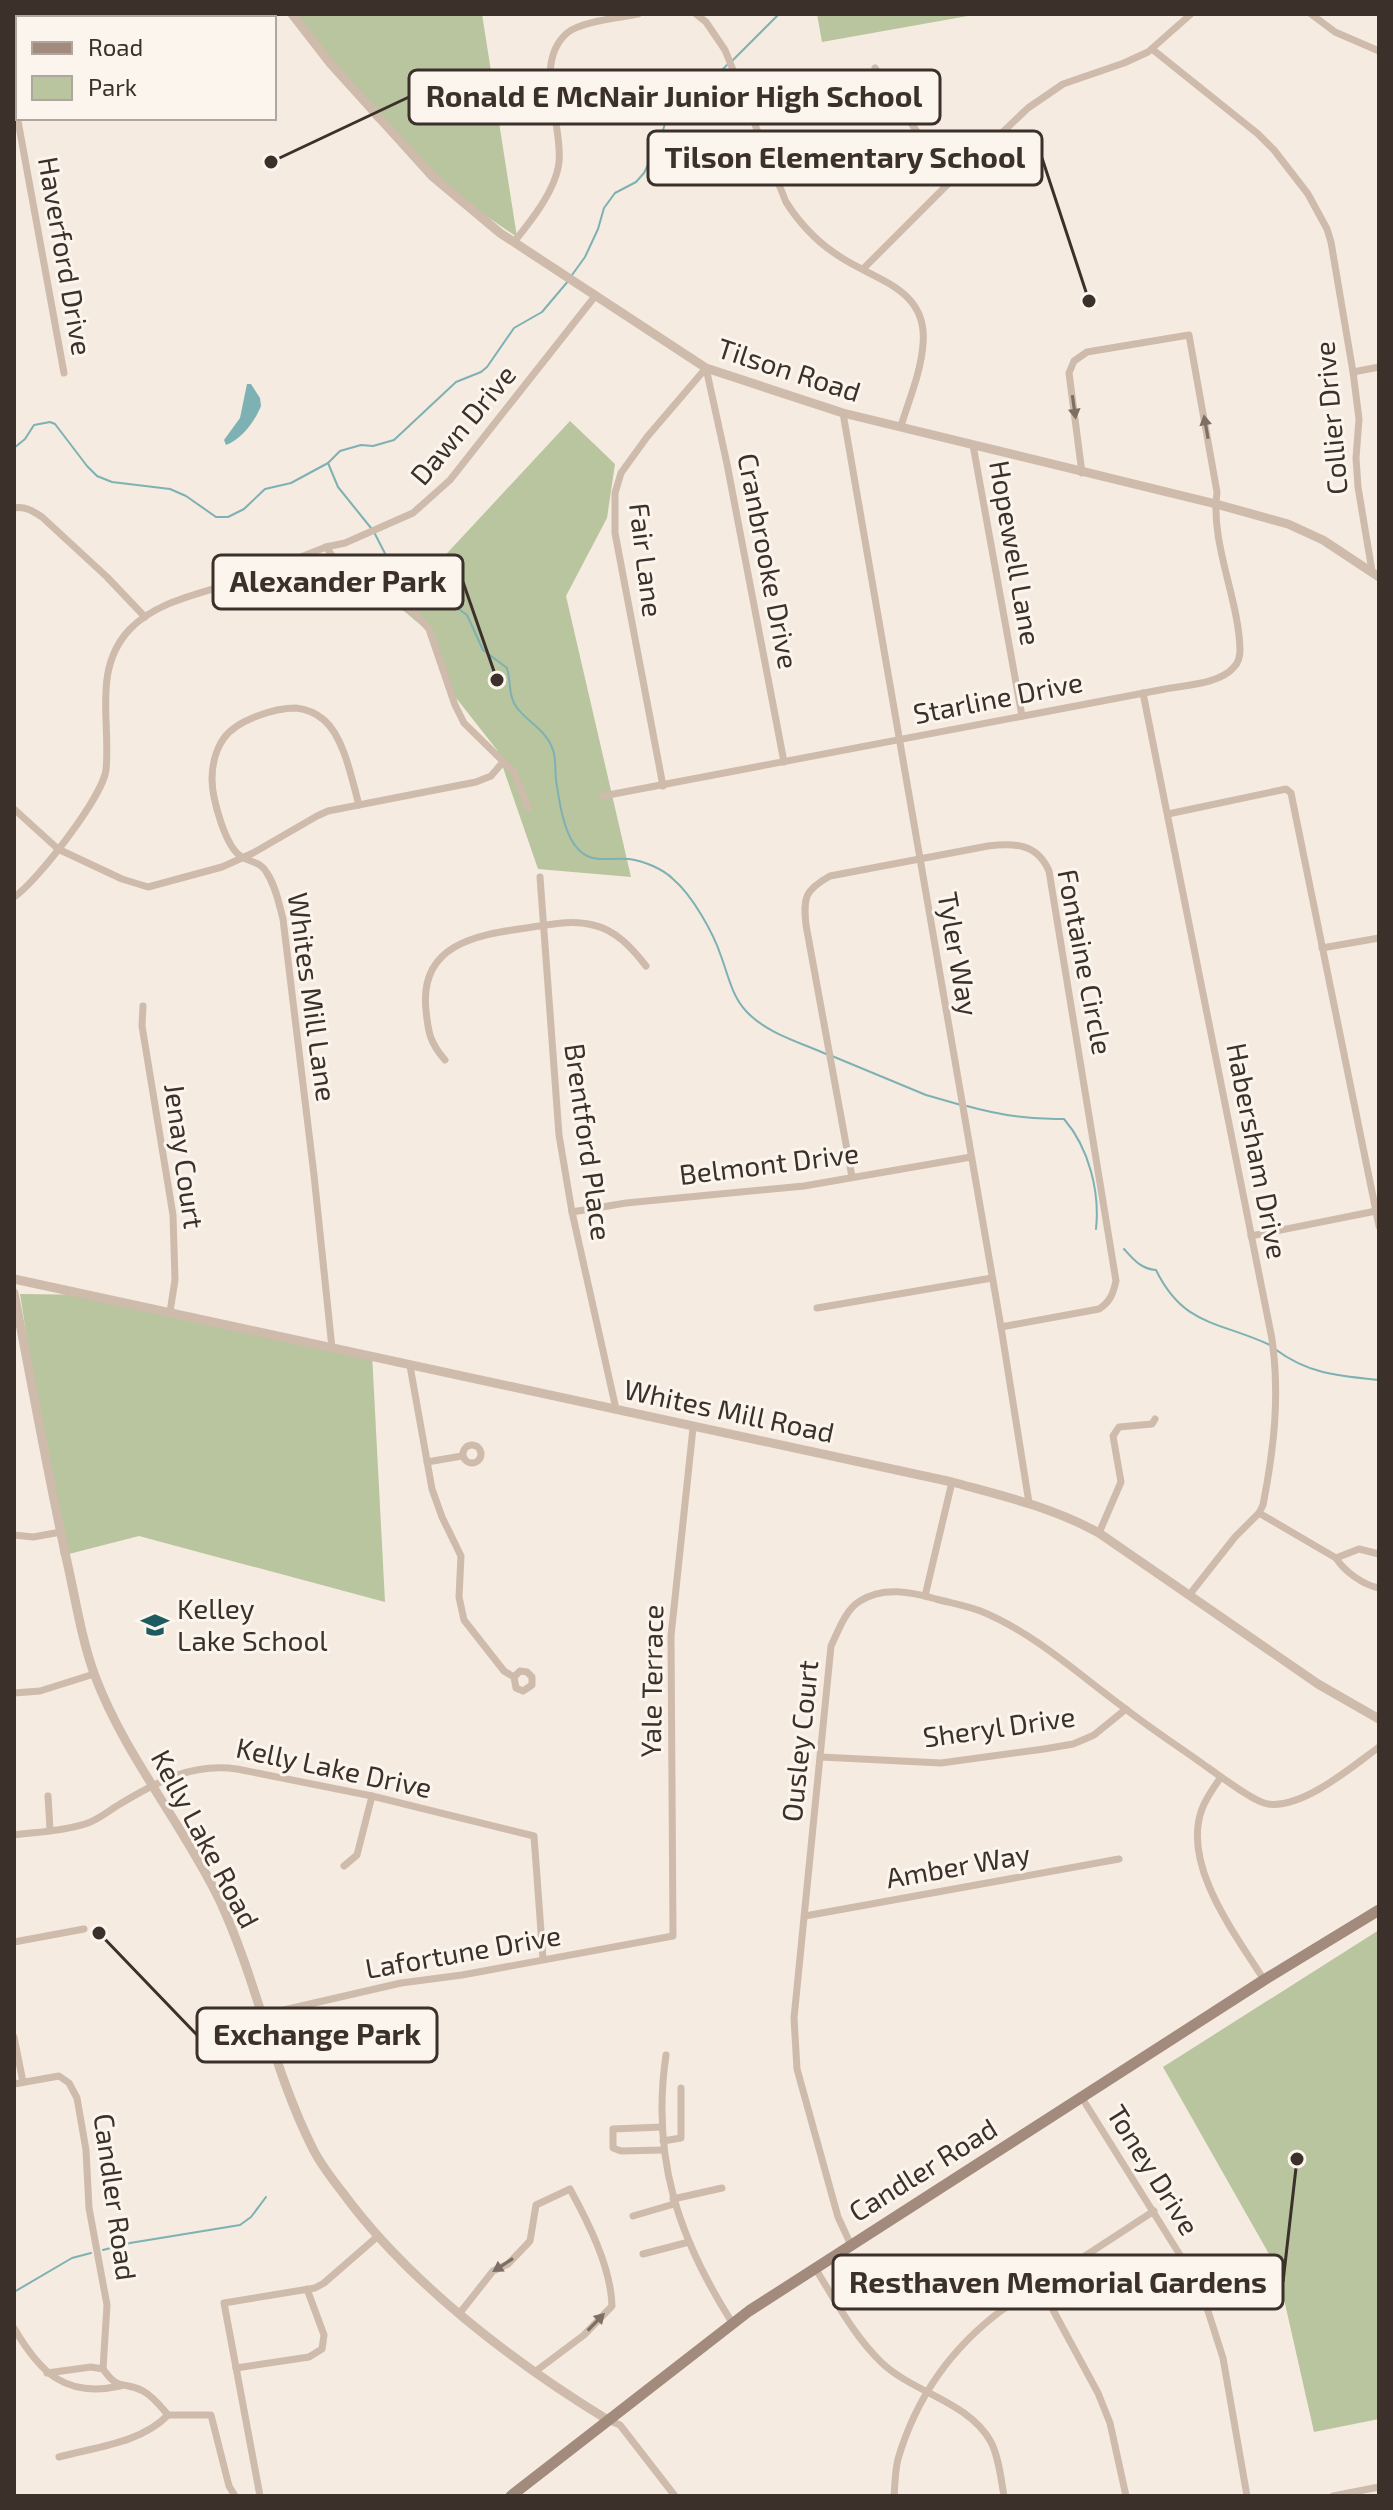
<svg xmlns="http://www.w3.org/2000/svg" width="1393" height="2510" viewBox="0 0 1393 2510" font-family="'Exo 2',sans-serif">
	<rect width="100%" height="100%" fill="#f5ebe0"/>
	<!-- green -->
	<g fill="#b8c59e">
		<polygon points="292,14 482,14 517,237 460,198 375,120"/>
		<polygon points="817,14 979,14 822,42"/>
		<polygon points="570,421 615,464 607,518 566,596 631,877 538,869 497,750 453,694 435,637 398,606"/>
		<polygon points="20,1294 97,1295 372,1354 385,1602 139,1536 61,1556"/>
		<polygon points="1379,1930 1379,2419 1314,2432 1277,2268 1163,2067"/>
	</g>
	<!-- water -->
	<path fill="#7db1b4" d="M 247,384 L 251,384 L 260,398 L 261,406 C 255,421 242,439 226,445 L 224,440 L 240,418 Z"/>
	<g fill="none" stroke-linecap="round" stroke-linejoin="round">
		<!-- stream -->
		<g stroke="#7db1b4" stroke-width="2">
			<polyline points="732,61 779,14"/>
			<polyline points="572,275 585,257 598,229 604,208 615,193 636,182 644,173 661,137 667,117 689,95 704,88 727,65"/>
			<polyline points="14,448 25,439 34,425 50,422 55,424 87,466 97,476 112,482 170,489 186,496 216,517 228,517 244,509 265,489 291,483 328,463 340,451 361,445 373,446 394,440 456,382 481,372 487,367 514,328 542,312 569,280"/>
			<polyline points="328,463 338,487 371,528"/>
			<path d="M 375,534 L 394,571 L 446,600 L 467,615 L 483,650 L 507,668 C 511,681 508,698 518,709 C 529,723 547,731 553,750 C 556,759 555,770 556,780 C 559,800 563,828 574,844 C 589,866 607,857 629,859 C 644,861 663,869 673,879 C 692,895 713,932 721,956 C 728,975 732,996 746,1011 C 766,1033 799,1042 826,1054"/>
			<polyline points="832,1056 926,1095 961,1105"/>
			<path d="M 967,1106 C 999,1115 1030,1120 1064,1119 C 1089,1148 1100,1192 1096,1229"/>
			<path d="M 1124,1249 C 1133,1259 1141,1269 1156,1270 C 1184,1327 1219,1321 1270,1345"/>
			<path d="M 1275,1349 C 1308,1374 1339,1376 1379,1380"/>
			<polyline points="103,2250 130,2243 240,2225 251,2217 266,2197"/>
			<polyline points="14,2292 72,2258 91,2253"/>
		</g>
		<!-- minor -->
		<g stroke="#cebbab" stroke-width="7">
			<path d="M 696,14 L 706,22 L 725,50 L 786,202 C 800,224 819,244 842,258 C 878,281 928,290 923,344 C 921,372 909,400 901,426"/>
			<polyline points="1311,14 1335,32 1379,51"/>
			<polyline points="183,18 205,14"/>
			<polyline points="14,48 18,48"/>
			<polyline points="1152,49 1258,134 1274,150 1308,194 1327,229 1331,242 1353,372 1359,419 1356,458 1358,487 1372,571"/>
			<polyline points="875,68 950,182"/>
			<polyline points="14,99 64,373"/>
			<path d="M 514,242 C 531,221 556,190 559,162 C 563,122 532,64 567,33 C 581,21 620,18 638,14"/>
			<polyline points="864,268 950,182 1028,108 1063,84 1124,63 1148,52 1191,14"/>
			<polyline points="706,368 727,464 784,762"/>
			<polyline points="1353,372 1379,367"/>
			<polyline points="843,413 1001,1327 1029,1503"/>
			<polyline points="973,445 1022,716"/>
			<path d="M 14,508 C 25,506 33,511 42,517 L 107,577 L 145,617"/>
			<polyline points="326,547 339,565 355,581 415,613 429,629 455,705 464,723 514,772 528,808"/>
			<path d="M 1143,693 L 1272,1339 C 1280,1396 1274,1449 1263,1505 L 1259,1513 L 1235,1537 L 1190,1594"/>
			<polyline points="663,786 615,533 615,493 621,473 647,437 706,368"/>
			<path d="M 603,796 L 1165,689 C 1185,685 1220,684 1234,667 C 1239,662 1240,656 1240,650 C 1239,599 1210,543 1217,492 L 1189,335 L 1087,352 L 1074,361 L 1069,373 L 1082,473"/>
			<polyline points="14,809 58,849 122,879 148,887 222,867 253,853 317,816 328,811 476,782 491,776 503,762"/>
			<polyline points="1168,814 1286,789 1291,793 1379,1226"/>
			<polyline points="540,877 559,1135 572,1212 616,1409"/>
			<path d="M 14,897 C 37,882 103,796 106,770 C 111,722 92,669 130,629 C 157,601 200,594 235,582 C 266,571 296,559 326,547 L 345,543 L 413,513 L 450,480 L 596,295"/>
			<polyline points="1322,948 1379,938"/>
			<polyline points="143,1006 142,1026 173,1215 175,1280 170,1312"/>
			<path d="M 445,1060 C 430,1043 428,1032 426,1010 C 419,945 475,935 526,928 C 547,925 571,919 593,925 C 616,930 632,948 646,966"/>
			<path d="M 852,1177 L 806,925 C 803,897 805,890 830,876 L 988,846 C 1014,843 1037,843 1049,871 L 1116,1281 C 1113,1294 1110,1302 1099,1309 L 1001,1327"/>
			<polyline points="572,1212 626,1203 804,1186 971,1157"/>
			<polyline points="1251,1236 1376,1211"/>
			<polyline points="817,1308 992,1278"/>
			<path d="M 332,1348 L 314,1175 L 283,919 C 279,904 276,887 267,873 C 260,861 252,863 242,857 C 225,848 212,797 212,779 C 212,765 216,749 224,738 C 237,720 274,708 296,708 C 306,709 317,714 324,720 C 344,737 352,780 359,805"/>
			<polyline points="410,1366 432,1489 442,1517 461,1556 459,1597 464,1620 504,1671 514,1677 516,1688 523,1691 532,1685 532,1677 527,1672 520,1671 514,1677"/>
			<circle cx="472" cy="1454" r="9"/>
			<polyline points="427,1462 462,1456"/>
			<polyline points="1259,1513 1336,1558"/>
			<polyline points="1099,1533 1121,1482 1113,1436 1119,1427 1152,1424 1155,1419"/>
			<polyline points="14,1535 33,1537 61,1532"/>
			<path d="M 1379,1554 L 1359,1549 L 1336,1558 C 1344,1571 1363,1585 1379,1588"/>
			<polyline points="925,1596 952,1482"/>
			<polyline points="14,1693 40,1691 94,1674"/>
			<polyline points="821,1757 941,1763 1044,1749 1073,1744 1085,1739 1094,1735 1126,1709"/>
			<path d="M 1221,1777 C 1214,1787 1206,1798 1202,1809 C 1181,1865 1236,1935 1264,1980"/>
			<polyline points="48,1796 50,1830"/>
			<path d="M 14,1835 C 38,1832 65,1831 88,1823 C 99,1819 110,1810 120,1804 C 158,1781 192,1763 237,1769 L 372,1796 L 534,1836 L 543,1959"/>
			<polyline points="344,1866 357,1855 372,1796"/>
			<polyline points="805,1916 1119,1859"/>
			<polyline points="14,1942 84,1929"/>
			<polyline points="262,2015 401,1983 462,1975 673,1936 671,1636 693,1428"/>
			<polyline points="14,2037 23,2082"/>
			<path d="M 666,2055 C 651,2157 678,2238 733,2324"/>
			<polyline points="14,2084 59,2076 69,2083 77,2098 86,2150 89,2208 107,2305 103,2369"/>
			<polyline points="1082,2098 1190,2271 1208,2311 1223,2358 1247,2496"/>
			<polyline points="662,2127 613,2129 613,2148 621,2151 663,2150"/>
			<polyline points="663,2141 681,2138 681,2088"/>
			<polyline points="673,2199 722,2188"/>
			<polyline points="633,2216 674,2204"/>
			<path d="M 851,2245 L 838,2217 L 797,2069 L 794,2018 L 831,1646 C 838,1632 845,1610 860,1601 C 883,1586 912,1592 936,1599 C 951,1603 968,1606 983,1612 C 1035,1634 1077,1673 1123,1707 C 1150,1728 1179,1747 1207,1767 C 1219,1775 1255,1803 1268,1804 C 1303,1809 1353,1766 1379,1747"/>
			<polyline points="643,2254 689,2242"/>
			<path d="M 815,2268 C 835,2300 854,2336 882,2363 C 914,2393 969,2402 991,2442 C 999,2458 1001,2479 1004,2496"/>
			<polyline points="1040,2286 1098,2393 1110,2423 1126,2496"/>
			<path d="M 459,2314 L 493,2271 L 508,2264 L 530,2241 L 536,2205 L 570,2189 C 588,2222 611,2267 612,2306 L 584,2335 L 536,2371"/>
			<path d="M 14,2328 C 40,2373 66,2398 120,2386"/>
			<polyline points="236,2368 309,2357 322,2349 324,2335 307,2289"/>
			<path d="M 47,2373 L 91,2367 L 103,2369 C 120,2393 123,2380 143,2391 C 154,2397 160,2406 168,2415 L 211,2415 L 229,2486 L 235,2496"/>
			<polyline points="608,2420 620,2425 675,2496"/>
			<path d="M 59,2457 C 96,2447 141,2443 168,2415"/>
			<polyline points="260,2496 224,2303 315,2288 324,2283 378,2236"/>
			<path d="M 894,2496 C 895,2484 895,2471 898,2459 C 916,2398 951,2348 1002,2310 L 1154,2211"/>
			<polyline points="1333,2496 1379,2487"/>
		</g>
		<!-- tertiary -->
		<g stroke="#cebbab" stroke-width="9">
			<polyline points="292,14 330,63 432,176 500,233 706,368 843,413 1216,504 1288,524 1323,540 1379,577"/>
			<path d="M 14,1279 L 952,1482 C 1003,1496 1052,1507 1099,1533 L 1318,1684 L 1379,1719"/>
			<path d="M 14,1293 C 32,1384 48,1476 68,1566 C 76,1602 82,1641 95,1676 C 125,1756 183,1824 220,1901 C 257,1981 273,2070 313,2149 C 321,2165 332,2179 343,2193 C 409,2283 513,2362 608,2420"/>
		</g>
		<!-- secondary -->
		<polyline stroke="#a28a7c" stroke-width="11" points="511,2496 749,2311 1264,1980 1379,1910"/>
	</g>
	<!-- one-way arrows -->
	<defs><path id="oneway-solid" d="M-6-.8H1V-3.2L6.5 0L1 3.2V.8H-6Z" transform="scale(2)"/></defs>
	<g fill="#7d6f64">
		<use href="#oneway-solid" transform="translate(1074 407) rotate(82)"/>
		<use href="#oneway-solid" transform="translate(1206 427) rotate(-100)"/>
		<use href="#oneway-solid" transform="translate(503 2265) rotate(147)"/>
		<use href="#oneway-solid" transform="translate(596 2322) rotate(-46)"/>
	</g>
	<!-- icons -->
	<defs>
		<g id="school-bare" transform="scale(2.16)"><path d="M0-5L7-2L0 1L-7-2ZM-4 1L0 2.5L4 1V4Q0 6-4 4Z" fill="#1d5b60" stroke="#fbf5ed" stroke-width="2.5" paint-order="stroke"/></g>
	</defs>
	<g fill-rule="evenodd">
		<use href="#school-bare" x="155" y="1625"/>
	</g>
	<g text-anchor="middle" stroke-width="6" stroke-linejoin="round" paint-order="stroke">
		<!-- street labels -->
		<g font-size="28" fill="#3b302a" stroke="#fbf5ed">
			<text transform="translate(65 256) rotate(80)" y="10">Haverford Drive</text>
			<text transform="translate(789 370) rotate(18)" y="10">Tilson Road</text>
			<text transform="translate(1331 418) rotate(-95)" y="10">Collier Drive</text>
			<text transform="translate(463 425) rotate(-50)" y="10">Dawn Drive</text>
			<text transform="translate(1015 553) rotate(80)" y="10">Hopewell Lane</text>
			<text transform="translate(646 560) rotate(83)" y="10">Fair Lane</text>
			<text transform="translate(768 561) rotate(79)" y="10">Cranbrooke Drive</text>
			<text transform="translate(998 698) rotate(-11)" y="10">Starline Drive</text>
			<text transform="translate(958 954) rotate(80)" y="10">Tyler Way</text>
			<text transform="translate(1085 962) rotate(79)" y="10">Fontaine Circle</text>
			<text transform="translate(312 997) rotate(82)" y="10">Whites Mill Lane</text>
			<text transform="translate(588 1142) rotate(82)" y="10">Brentford Place</text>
			<text transform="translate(1257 1151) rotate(79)" y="10">Habersham Drive</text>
			<text transform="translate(184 1156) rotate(82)" y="10">Jenay Court</text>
			<text transform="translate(769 1164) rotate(-7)" y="10">Belmont Drive</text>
			<text transform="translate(729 1411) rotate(12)" y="10">Whites Mill Road</text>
			<text transform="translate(652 1681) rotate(-89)" y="10">Yale Terrace</text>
			<text transform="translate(999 1727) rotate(-8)" y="10">Sheryl Drive</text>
			<text transform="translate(800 1741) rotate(-84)" y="10">Ousley Court</text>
			<text transform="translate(334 1768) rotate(12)" y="10">Kelly Lake Drive</text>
			<text transform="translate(205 1839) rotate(62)" y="10">Kelly Lake Road</text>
			<text transform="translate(958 1866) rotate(-10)" y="10">Amber Way</text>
			<text transform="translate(463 1952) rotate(-10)" y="10">Lafortune Drive</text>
			<text transform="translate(923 2170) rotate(-32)" y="10">Candler Road</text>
			<text transform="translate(1153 2170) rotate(58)" y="10">Toney Drive</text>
			<text transform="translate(115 2197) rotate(82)" y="10">Candler Road</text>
		</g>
		<!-- poi labels -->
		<g font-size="28" fill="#3b302a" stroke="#fbf5ed" text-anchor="start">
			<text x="177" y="1619">Kelley<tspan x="177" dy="32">Lake School</tspan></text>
		</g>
	</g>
	<!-- callouts -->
	<path fill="none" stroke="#3b302a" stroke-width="3" d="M271 162L409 97M1089 301L1042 158M497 680L463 582M99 1933L197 2035M1297 2159L1283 2282"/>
	<g fill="#3b302a" stroke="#fbf5ed" stroke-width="3">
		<circle cx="271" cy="162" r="8"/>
		<circle cx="1089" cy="301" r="8"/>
		<circle cx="497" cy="680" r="8"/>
		<circle cx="99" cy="1933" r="8"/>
		<circle cx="1297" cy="2159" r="8"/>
	</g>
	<g fill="#fbf5ed" stroke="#3b302a" stroke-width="3">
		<rect x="409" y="70" width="531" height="54" rx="8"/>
		<rect x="648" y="131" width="394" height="54" rx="8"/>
		<rect x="213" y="555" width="250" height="54" rx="8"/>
		<rect x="197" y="2008" width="240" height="54" rx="8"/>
		<rect x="833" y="2255" width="450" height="54" rx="8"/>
	</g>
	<g font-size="30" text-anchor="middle" font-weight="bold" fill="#3b302a">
		<text x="674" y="107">Ronald E McNair Junior High School</text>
		<text x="845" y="168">Tilson Elementary School</text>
		<text x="338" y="592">Alexander Park</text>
		<text x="317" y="2045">Exchange Park</text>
		<text x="1058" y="2293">Resthaven Memorial Gardens</text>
	</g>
	<!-- border -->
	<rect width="1393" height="2510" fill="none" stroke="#3b302a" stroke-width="32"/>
	<!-- legend -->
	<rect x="16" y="16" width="260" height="104" fill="#fbf5ed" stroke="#aea69f" stroke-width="2"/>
	<rect x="32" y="42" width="40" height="12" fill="#a28a7c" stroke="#aea69f" stroke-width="2"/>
	<text x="88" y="56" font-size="24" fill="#3b302a">Road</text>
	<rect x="32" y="76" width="40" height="24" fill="#b8c59e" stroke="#aea69f" stroke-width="2"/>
	<text x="88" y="96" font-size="24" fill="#3b302a">Park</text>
</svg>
